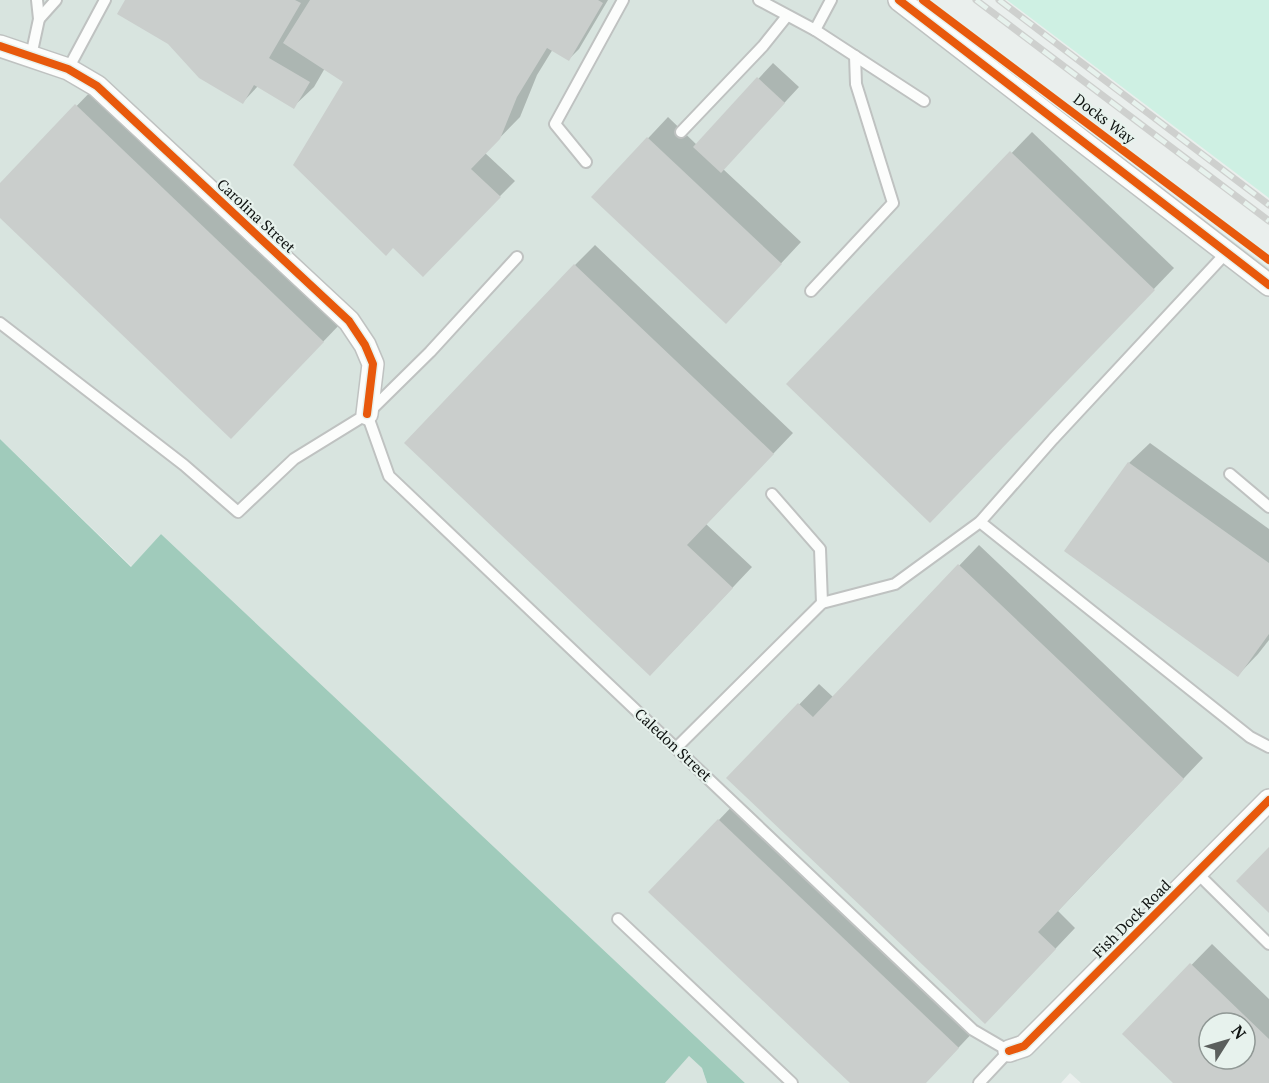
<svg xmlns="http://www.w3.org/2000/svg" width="1269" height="1083" viewBox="0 0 1269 1083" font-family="'PT Serif',serif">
	<rect width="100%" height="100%" fill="#eaefed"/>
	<!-- built -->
	<g fill="#d8e4df" fill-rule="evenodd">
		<path d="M 0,0 L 910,0 L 1269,268 L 1269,1083 L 1081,1083 L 1070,1073 L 1061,1083 L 745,1083 L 161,534 L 132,567 L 0,439 ZM 1209,1023 L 1245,1023 L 1245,1059 L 1209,1059 Z"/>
		<polygon points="689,1056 702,1068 707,1083 665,1083"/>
	</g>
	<!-- green -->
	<polygon fill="#cef0e3" points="1007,0 1269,0 1269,198"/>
	<!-- water -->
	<polygon fill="#a0cbbb" points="0,439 131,567 161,534 745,1083 707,1083 702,1068 689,1056 665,1083 0,1083"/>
	<!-- shadow -->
	<g fill="#0003" fill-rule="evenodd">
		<polygon points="127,0 608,0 579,49 569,59 553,49 537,75 520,117 485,153 515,181 423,274 345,81 325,68 314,87 293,107 258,86 243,102"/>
		<polygon points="773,63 799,87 723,169 801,242 746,301 593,197 668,117 697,145"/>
		<polygon points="97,85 343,321 251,417 0,216 0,185"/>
		<polygon points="1032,132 1174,268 951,500 788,384"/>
		<polygon points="595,245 793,433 706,524 752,567 670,654 575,265"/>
		<polygon points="1150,443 1269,529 1269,640 1258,654 1238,675 1129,463"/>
		<polygon points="979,545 1203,758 1058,911 1075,928 1005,1002 728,778 819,684 833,697"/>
		<polygon points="739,799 978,1027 925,1083 852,1083 650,892"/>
		<path d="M 1212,944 L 1269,999 L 1269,1083 L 1175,1083 L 1124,1034 ZM 1209,1023 L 1245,1023 L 1245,1059 L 1209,1059 Z"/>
	</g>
	<!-- building -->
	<g fill="#cacecc" fill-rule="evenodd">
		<polygon points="125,0 295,0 301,3 269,58 310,82 294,109 254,85 243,104 199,78 168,44 117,14"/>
		<polygon points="310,0 598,0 603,3 569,61 547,48 517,97 500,139 471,169 501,197 423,277 393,248 386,256 293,165 343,82 283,43"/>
		<polygon points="757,77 785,103 721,173 693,147"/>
		<polygon points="75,104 324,342 231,439 0,218 0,183"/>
		<polygon points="647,137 782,264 726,324 591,197"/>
		<polygon points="1010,151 1155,290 930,523 786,384"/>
		<polygon points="574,264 774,454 687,545 733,588 650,676 404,443"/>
		<polygon points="1128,462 1269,563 1269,634 1238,677 1064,551"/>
		<polygon points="958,564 1184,779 1038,932 1056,949 985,1024 726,778 798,703 813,717"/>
		<polygon points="718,819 959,1048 926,1083 850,1083 648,892"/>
		<polygon points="1269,847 1269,913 1236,881"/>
		<path d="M 1190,963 L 1269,1039 L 1269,1083 L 1173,1083 L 1122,1034 ZM 1209,1023 L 1245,1023 L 1245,1059 L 1209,1059 Z"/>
	</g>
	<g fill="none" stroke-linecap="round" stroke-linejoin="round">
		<!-- service casing -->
		<g stroke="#bfc2c1" stroke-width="14">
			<g id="service">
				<polyline points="759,0 815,30 924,101"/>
				<polyline points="39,19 56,0"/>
				<polyline points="815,30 831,0"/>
				<polyline points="31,56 39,19 37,0"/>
				<polyline points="68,69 105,0"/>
				<polyline points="681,132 763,46 787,16"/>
				<polyline points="586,162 555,124 623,0"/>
				<polyline points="811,291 893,203 856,84 855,56"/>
				<polyline points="0,323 184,465 238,512 294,459 367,414 430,352 517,257"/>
				<polyline points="367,414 389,476 973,1030 1009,1051 979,1083"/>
				<polyline points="1230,474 1269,507"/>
				<polyline points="772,494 820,549 822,603"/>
				<polyline points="980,522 1250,737 1269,747"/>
				<polyline points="676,748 822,603 895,584 980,522 1053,439 1226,253"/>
				<polyline points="1197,873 1269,944"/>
				<polyline points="618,919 792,1083"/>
			</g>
		</g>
		<!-- minor casing -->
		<g stroke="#bfc2c1" stroke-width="24">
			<g id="minor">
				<polyline points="899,0 1269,285"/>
				<polyline points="0,46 68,69 97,86 349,321 365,345 373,364 367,414"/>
				<polyline points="1009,1051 1024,1046 1269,800"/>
			</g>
		</g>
		<!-- service -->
		<use href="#service" stroke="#fcfdfc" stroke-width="10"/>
		<!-- minor -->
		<use href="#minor" stroke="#fcfdfc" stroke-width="21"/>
		<!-- rail casing -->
		<g stroke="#ced0ce" stroke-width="7">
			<g id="rail">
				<polyline points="976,0 1269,221"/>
				<polyline points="999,0 1269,205"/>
			</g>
		</g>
		<!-- rail -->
		<use href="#rail" stroke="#e7f2ed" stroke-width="4.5" stroke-dasharray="14" stroke-linecap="butt"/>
		<!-- cycleway casing -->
		<g stroke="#e7f2ed" stroke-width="11">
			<g id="cycleway">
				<polyline points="899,0 1269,285"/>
				<polyline points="923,0 1269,260"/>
				<polyline points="0,46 68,69 97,86 349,321 365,345 373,364 367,414"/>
				<polyline points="1009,1051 1024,1046 1269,800"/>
			</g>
		</g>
		<!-- cycleway -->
		<use href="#cycleway" stroke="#e8590c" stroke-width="8"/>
	</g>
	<g text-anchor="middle" stroke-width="4.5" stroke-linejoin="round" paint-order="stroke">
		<!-- street labels -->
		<g font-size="15" fill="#0e1210" stroke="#e7f2ed">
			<text transform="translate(1104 119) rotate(37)" y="5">Docks Way</text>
			<text transform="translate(256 216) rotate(43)" y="5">Carolina Street</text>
			<text transform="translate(673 745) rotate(43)" y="5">Caledon Street</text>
			<text transform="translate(1132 919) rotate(-45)" y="5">Fish Dock Road</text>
		</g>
	</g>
	<!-- north arrow -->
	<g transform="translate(1227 1041) rotate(53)"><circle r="28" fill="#e7f2ed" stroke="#909895" stroke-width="1.5"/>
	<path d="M0-4.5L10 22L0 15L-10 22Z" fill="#5b5f5d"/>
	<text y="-9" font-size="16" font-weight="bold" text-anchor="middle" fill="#0e1210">N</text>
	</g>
</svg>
